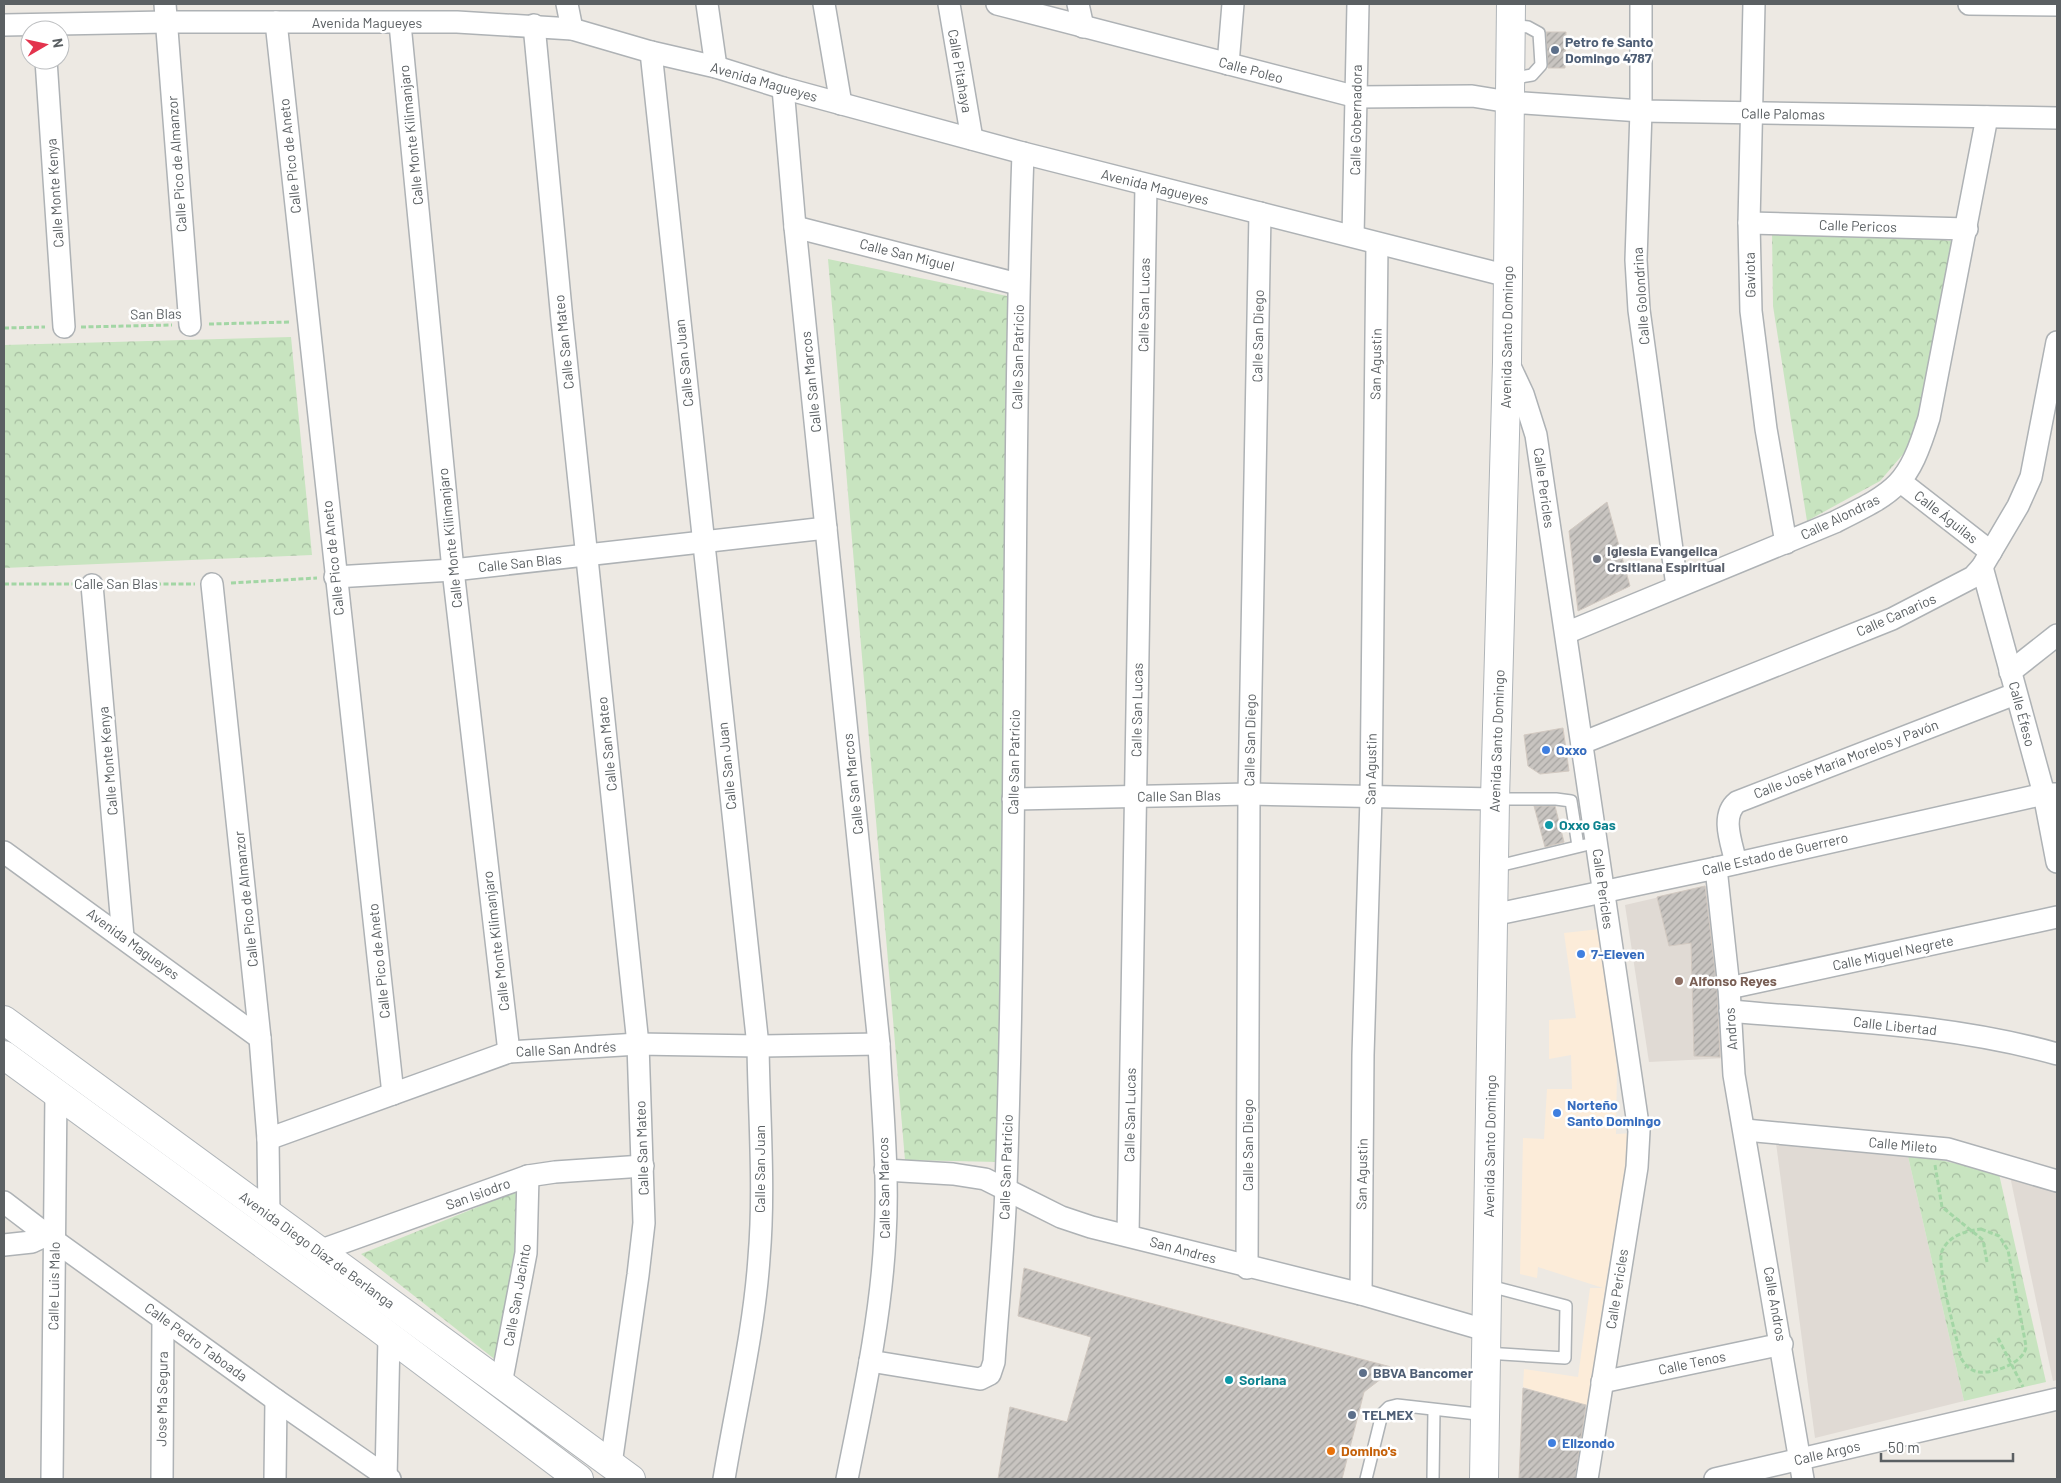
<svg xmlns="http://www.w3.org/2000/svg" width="2061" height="1483" viewBox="0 0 2061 1483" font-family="Barlow,sans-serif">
	<defs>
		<pattern id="park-crowns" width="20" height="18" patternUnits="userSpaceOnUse" patternTransform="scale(1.25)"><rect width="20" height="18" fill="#c8e4c0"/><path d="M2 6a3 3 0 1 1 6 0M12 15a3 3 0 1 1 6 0" fill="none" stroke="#a5bca0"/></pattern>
		<pattern id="building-hatch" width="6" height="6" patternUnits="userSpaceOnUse" patternTransform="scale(1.25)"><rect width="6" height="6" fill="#c8c4c0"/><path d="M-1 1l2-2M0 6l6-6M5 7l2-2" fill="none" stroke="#a5a3a0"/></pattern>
	</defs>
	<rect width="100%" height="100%" fill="#ede9e3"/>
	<!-- commercial -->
	<polygon fill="#fcecd9" points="1600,929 1617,1068 1616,1134 1633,1133 1605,1288 1589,1406 1523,1387 1524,1369 1578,1377 1590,1288 1603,1288 1538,1267 1537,1278 1520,1274 1523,1138 1544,1139 1547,1089 1572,1089 1571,1055 1549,1059 1549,1020 1576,1018 1564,933"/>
	<!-- education -->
	<g fill="#e0dad4">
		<polygon points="1712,885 1728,1058 1649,1062 1625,905"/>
		<polygon points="1776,1143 1907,1152 1964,1401 1815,1438"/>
		<polygon points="2010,1176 2057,1191 2057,1380 2053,1381"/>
	</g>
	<!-- park -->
	<g fill="url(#park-crowns)">
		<polygon points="1772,229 1957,241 1917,438 1880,481 1807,521 1773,306"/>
		<polygon points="828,259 1012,297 999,1162 905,1160"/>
		<polygon points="291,337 312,555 4,568 4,345"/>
		<polygon points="1907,1152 1999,1174 2046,1382 1964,1401"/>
		<polygon points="520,1190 524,1240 502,1365 361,1254"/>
	</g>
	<!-- building -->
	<g fill="url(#building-hatch)" stroke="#d2c9c1">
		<polygon points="1546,32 1566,32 1565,68 1548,68"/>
		<polygon points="1607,502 1630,586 1578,611 1569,531"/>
		<polygon points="1563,728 1569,771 1540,774 1528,766 1524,735"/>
		<polygon points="1534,806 1555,806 1564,842 1545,847"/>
		<polygon points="1705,886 1717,989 1720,1057 1694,1056 1691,943 1669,946 1657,897"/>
		<polygon points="1024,1268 1104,1291 1395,1368 1364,1392 1342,1479 998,1479 1010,1407 1067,1422 1091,1337 1018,1316"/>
		<polygon points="1523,1388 1586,1405 1575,1479 1519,1479"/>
	</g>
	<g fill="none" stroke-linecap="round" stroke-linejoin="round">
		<!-- service casing -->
		<g stroke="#aeb2b5" stroke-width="14">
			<g id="service">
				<polyline points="1510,79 1532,75 1541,65 1539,33 1528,27 1511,25"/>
				<polyline points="1495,799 1556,799 1571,801 1578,846"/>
				<polyline points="1494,867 1585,845"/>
				<polyline points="1486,1353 1565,1358 1566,1306 1486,1285"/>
				<polyline points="1366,1479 1382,1414 1389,1407 1397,1405 1486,1415"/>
				<polyline points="1433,1479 1434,1410"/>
			</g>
		</g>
		<!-- minor casing -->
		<g stroke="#aeb2b5" stroke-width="24">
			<g id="minor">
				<polyline points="165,4 190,325"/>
				<polyline points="567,4 572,29"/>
				<polyline points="707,4 716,67"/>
				<polyline points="824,4 841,104"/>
				<polyline points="949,4 972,139"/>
				<polyline points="997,4 1357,97 1472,96 1509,102 1641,111 2057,118"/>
				<polyline points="1078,4 1083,27"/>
				<polyline points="1641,4 1641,111 1636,260 1639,310 1677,586"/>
				<polyline points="1754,4 1749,223 1751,311 1766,429 1786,543"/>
				<polyline points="1969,4 2057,5"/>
				<polyline points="276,22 393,1094"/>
				<polyline points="400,24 453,570 509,1052"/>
				<polyline points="4,25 166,22 457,22 572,29 651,52 716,67 783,88 1023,153 1508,276"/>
				<polyline points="534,25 562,320 638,1044 644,1223 638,1275 611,1464"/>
				<path d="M 651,52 L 758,1046 C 759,1117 765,1188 759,1258 C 754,1332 736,1406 724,1479"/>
				<polyline points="46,60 64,327"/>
				<polyline points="1228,64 1233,4"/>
				<path d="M 783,88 L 795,227 L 879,1044 C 882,1108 889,1173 885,1237 C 881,1318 863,1399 847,1479"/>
				<polyline points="1749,223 1967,229"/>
				<polyline points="795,227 1018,284"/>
				<polyline points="1353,236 1358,4"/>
				<polyline points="1508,362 1523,394 1536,435 1639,1131 1637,1167 1587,1479"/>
				<polyline points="1901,482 1991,552"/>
				<polyline points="1982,567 2044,794 2057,862"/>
				<polyline points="335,577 453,570 826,528"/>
				<polyline points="212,584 260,1038 268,1139 269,1215"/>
				<polyline points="92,585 123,937"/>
				<path d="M 1566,633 L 1835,522 C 1897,491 1908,486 1929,418 L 1987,117"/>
				<polyline points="2010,672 2057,635"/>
				<polyline points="1582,743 1892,619 1973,577 1982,567 2018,506 2031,477 2057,342"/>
				<polyline points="1013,799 1249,794 1495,799"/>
				<polyline points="4,852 260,1038"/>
				<path d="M 1736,863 C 1732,844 1720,816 1737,802 L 2015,694"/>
				<polyline points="1716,868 1729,988 1734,1075 1803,1479"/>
				<polyline points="1493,915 1716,868 2044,794 2057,794"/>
				<polyline points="1729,988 2057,917"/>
				<path d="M 1730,1011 C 1840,1021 1951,1024 2057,1054"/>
				<polyline points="1745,1130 1948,1149 2057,1181"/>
				<polyline points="268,1139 509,1052 638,1044 758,1046 879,1044"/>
				<polyline points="885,1170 953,1174 985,1179 1061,1217 1091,1227 1361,1294 1485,1330"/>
				<polyline points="4,1202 55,1241 276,1400 390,1479"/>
				<polyline points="1128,1235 1146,185"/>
				<polyline points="4,1245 32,1242 47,1235"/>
				<polyline points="319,1251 528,1176 555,1172 643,1166"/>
				<polyline points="1247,1268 1249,794 1260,213"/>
				<polyline points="1361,1294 1363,1055 1371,798 1377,244"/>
				<path d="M 870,1361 L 980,1379 L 990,1374 L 994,1362 C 998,1304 1004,1245 1006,1186 C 1018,842 1011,497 1023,153"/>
				<polyline points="1602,1382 1782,1344"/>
				<polyline points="501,1384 526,1253 528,1176"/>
				<polyline points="52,1479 56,1093"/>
				<polyline points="162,1479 163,1319"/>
				<polyline points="275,1479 276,1400"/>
				<polyline points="386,1479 389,1337"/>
				<polyline points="1715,1479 2057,1399"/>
			</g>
		</g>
		<!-- secondary casing -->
		<g stroke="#afb4b8" stroke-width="30">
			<g id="secondary">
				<polyline points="4,1020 631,1479"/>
				<polyline points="4,1055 377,1327 579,1479"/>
				<polyline points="1484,1479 1495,799 1507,362 1511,4"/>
			</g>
		</g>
		<!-- path -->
		<g stroke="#a3d6a5" stroke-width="3" stroke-dasharray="5 2.5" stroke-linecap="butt">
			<polyline points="209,324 290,322"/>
			<polyline points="81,327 172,325"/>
			<polyline points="4,328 45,327"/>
			<polyline points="231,583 317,578"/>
			<polyline points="4,584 75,584"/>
			<polyline points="111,584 195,584"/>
			<polyline points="1935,1165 1942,1207 1983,1240 1987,1262"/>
			<path d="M 1981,1229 L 1999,1236 L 2008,1250 L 2026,1346 C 2026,1362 1993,1374 1979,1372 C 1970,1371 1965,1365 1961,1358 C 1957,1338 1936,1266 1942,1251 C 1949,1235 1966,1231 1981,1229 Z"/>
			<polyline points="1998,1338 2023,1387"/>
		</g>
		<!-- service -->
		<use href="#service" stroke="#fff" stroke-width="11"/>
		<!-- minor -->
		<use href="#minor" stroke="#fff" stroke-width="21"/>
		<!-- secondary -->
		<use href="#secondary" stroke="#fff" stroke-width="28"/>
	</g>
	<!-- markers -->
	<g fill="#5c6f8a" stroke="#fff" stroke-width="2">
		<circle cx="1555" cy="50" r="5"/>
		<circle cx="1363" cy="1373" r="5"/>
		<circle cx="1352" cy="1415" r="5"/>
	</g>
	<circle fill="#6b7280" stroke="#fff" stroke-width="2" cx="1597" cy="559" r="5"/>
	<g fill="#3f7fe0" stroke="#fff" stroke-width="2">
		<circle cx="1546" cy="750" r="5"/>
		<circle cx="1581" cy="954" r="5"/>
		<circle cx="1557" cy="1113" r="5"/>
		<circle cx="1552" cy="1443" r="5"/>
	</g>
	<g fill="#0f9aa8" stroke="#fff" stroke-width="2">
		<circle cx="1549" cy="825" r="5"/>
		<circle cx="1229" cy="1380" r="5"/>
	</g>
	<circle fill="#8d6e63" stroke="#fff" stroke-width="2" cx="1679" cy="981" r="5"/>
	<circle fill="#e8710a" stroke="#fff" stroke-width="2" cx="1331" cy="1451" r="5"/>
	<g text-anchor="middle" stroke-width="5" stroke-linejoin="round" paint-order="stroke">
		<!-- street labels -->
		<g font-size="14" fill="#5b6063" stroke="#fff">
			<text x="367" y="28">Avenida Magueyes</text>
			<text transform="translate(1251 70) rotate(15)" y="5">Calle Poleo</text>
			<text transform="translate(960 71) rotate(80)" y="5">Calle Pitahaya</text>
			<text transform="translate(764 82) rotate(16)" y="5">Avenida Magueyes</text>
			<text transform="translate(1783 114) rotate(1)" y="5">Calle Palomas</text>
			<text transform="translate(1356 120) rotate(-89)" y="5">Calle Gobernadora</text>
			<text transform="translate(411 135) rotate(-96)" y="5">Calle Monte Kilimanjaro</text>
			<text transform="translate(290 156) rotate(-96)" y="5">Calle Pico de Aneto</text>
			<text transform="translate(177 164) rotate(-94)" y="5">Calle Pico de Almanzor</text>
			<text transform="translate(1155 187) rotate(14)" y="5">Avenida Magueyes</text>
			<text transform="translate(55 193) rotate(-94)" y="5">Calle Monte Kenya</text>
			<text transform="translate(1858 226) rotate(2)" y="5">Calle Pericos</text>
			<text transform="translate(907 255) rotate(14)" y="5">Calle San Miguel</text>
			<text transform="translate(1750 275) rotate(-91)" y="5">Gaviota</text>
			<text transform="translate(1641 296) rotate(-94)" y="5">Calle Golondrina</text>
			<text transform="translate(1144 305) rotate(-89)" y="5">Calle San Lucas</text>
			<text transform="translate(156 314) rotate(-1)" y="5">San Blas</text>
			<text transform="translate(1258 336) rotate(-89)" y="5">Calle San Diego</text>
			<text transform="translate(1507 337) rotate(-89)" y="5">Avenida Santo Domingo</text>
			<text transform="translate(564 342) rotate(-96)" y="5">Calle San Mateo</text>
			<text transform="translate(1018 357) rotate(-89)" y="5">Calle San Patricio</text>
			<text transform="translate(684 363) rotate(-96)" y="5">Calle San Juan</text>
			<text transform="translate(1376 364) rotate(-89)" y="5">San Agustin</text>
			<text transform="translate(811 382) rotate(-96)" y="5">Calle San Marcos</text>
			<text transform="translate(1544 488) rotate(82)" y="5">Calle Pericles</text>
			<text transform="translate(1840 517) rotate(-26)" y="5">Calle Alondras</text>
			<text transform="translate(1946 517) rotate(38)" y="5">Calle Águilas</text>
			<text transform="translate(450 538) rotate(-96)" y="5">Calle Monte Kilimanjaro</text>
			<text transform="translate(333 558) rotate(-96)" y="5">Calle Pico de Aneto</text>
			<text transform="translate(520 563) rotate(-6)" y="5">Calle San Blas</text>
			<text x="116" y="589">Calle San Blas</text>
			<text transform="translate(1896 615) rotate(-24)" y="5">Calle Canarios</text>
			<text transform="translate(1137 710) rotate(-89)" y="5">Calle San Lucas</text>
			<text transform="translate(2022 714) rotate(75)" y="5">Calle Éfeso</text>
			<text transform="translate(1250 740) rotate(-89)" y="5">Calle San Diego</text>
			<text transform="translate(1497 741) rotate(-88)" y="5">Avenida Santo Domingo</text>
			<text transform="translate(607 744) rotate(-96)" y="5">Calle San Mateo</text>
			<text transform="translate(1846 759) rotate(-21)" y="5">Calle José María Morelos y Pavón</text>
			<text transform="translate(108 761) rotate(-95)" y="5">Calle Monte Kenya</text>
			<text transform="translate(1014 762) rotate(-89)" y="5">Calle San Patricio</text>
			<text transform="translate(727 766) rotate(-96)" y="5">Calle San Juan</text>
			<text transform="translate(1371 769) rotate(-89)" y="5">San Agustin</text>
			<text transform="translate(853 784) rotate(-96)" y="5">Calle San Marcos</text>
			<text transform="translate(1179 796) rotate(-1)" y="5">Calle San Blas</text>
			<text transform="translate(1775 854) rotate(-13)" y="5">Calle Estado de Guerrero</text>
			<text transform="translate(1603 889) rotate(82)" y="5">Calle Pericles</text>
			<text transform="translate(246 899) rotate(-96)" y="5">Calle Pico de Almanzor</text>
			<text transform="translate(496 941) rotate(-97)" y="5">Calle Monte Kilimanjaro</text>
			<text transform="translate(133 944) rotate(36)" y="5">Avenida Magueyes</text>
			<text transform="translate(1893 953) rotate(-12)" y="5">Calle Miguel Negrete</text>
			<text transform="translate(379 961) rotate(-96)" y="5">Calle Pico de Aneto</text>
			<text transform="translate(1895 1026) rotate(6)" y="5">Calle Libertad</text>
			<text transform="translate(1731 1029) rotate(-94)" y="5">Andros</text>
			<text transform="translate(566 1049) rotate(-3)" y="5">Calle San Andrés</text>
			<text transform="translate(1130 1115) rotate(-89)" y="5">Calle San Lucas</text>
			<text transform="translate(1248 1145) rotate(-90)" y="5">Calle San Diego</text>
			<text transform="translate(1903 1145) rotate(5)" y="5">Calle Mileto</text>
			<text transform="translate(1490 1146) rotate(-89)" y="5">Avenida Santo Domingo</text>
			<text transform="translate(642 1148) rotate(-92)" y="5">Calle San Mateo</text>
			<text transform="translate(1006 1167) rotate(-88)" y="5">Calle San Patricio</text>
			<text transform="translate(760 1169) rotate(-90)" y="5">Calle San Juan</text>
			<text transform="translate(1362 1174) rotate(-89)" y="5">San Agustin</text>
			<text transform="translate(884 1188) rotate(-91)" y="5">Calle San Marcos</text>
			<text transform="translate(478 1194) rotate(-20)" y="5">San Isiodro</text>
			<text transform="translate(317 1250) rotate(36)" y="5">Avenida Diego Díaz de Berlanga</text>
			<text transform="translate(1183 1250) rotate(15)" y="5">San Andres</text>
			<text transform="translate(54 1286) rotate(-89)" y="5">Calle Luis Malo</text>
			<text transform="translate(1617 1289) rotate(-81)" y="5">Calle Pericles</text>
			<text transform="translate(517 1295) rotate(-80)" y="5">Calle San Jacinto</text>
			<text transform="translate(1775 1304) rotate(80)" y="5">Calle Andros</text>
			<text transform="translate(196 1342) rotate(36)" y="5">Calle Pedro Taboada</text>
			<text transform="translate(1692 1363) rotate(-12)" y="5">Calle Tenos</text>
			<text transform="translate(162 1399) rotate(-89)" y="5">Jose Ma Segura</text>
			<text transform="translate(1827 1453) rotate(-13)" y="5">Calle Argos</text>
		</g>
		<!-- service labels -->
		<g font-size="14" font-weight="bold" fill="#4e5e75" stroke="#fff" text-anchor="start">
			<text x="1565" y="47">Petro fe Santo<tspan x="1565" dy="16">Domingo 4787</tspan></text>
			<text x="1373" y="1378">BBVA Bancomer</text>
			<text x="1362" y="1420">TELMEX</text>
		</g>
		<!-- worship labels -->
		<g font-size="14" font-weight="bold" fill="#5b616d" stroke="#fff" text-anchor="start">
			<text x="1607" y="556">Iglesia Evangelica<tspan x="1607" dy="16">Crsitiana Espiritual</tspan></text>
		</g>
		<!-- shop labels -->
		<g font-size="14" font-weight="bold" fill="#366cbe" stroke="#fff" text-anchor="start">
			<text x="1556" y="755">Oxxo</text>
			<text x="1591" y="959">7-Eleven</text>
			<text x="1567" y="1110">Norteño<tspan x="1567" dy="16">Santo Domingo</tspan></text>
			<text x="1562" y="1448">Elizondo</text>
		</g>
		<!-- culture labels -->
		<g font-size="14" font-weight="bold" fill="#0d838f" stroke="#fff" text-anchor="start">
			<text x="1559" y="830">Oxxo Gas</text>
			<text x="1239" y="1385">Soriana</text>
		</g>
		<!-- education labels -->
		<g font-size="14" font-weight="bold" fill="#785e54" stroke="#fff" text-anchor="start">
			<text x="1689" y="986">Alfonso Reyes</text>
		</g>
		<!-- food labels -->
		<g font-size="14" font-weight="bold" fill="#c56008" stroke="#fff" text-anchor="start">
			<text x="1341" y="1456">Domino's</text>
		</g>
	</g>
	<!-- border -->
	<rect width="2061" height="1483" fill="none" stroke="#5b6063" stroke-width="10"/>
	<!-- north arrow -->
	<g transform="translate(45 45) rotate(81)"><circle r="24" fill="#ffffff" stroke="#bdbfc1"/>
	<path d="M0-4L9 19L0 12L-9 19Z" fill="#e3334d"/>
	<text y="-8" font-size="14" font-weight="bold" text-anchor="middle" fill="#5b6063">N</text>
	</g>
	<!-- scale -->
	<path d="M1881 1453v8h132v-8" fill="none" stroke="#5b6063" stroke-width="2.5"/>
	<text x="1888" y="1453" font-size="15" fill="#5b6063" stroke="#ffffff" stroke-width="4" paint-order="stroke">50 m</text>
</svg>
